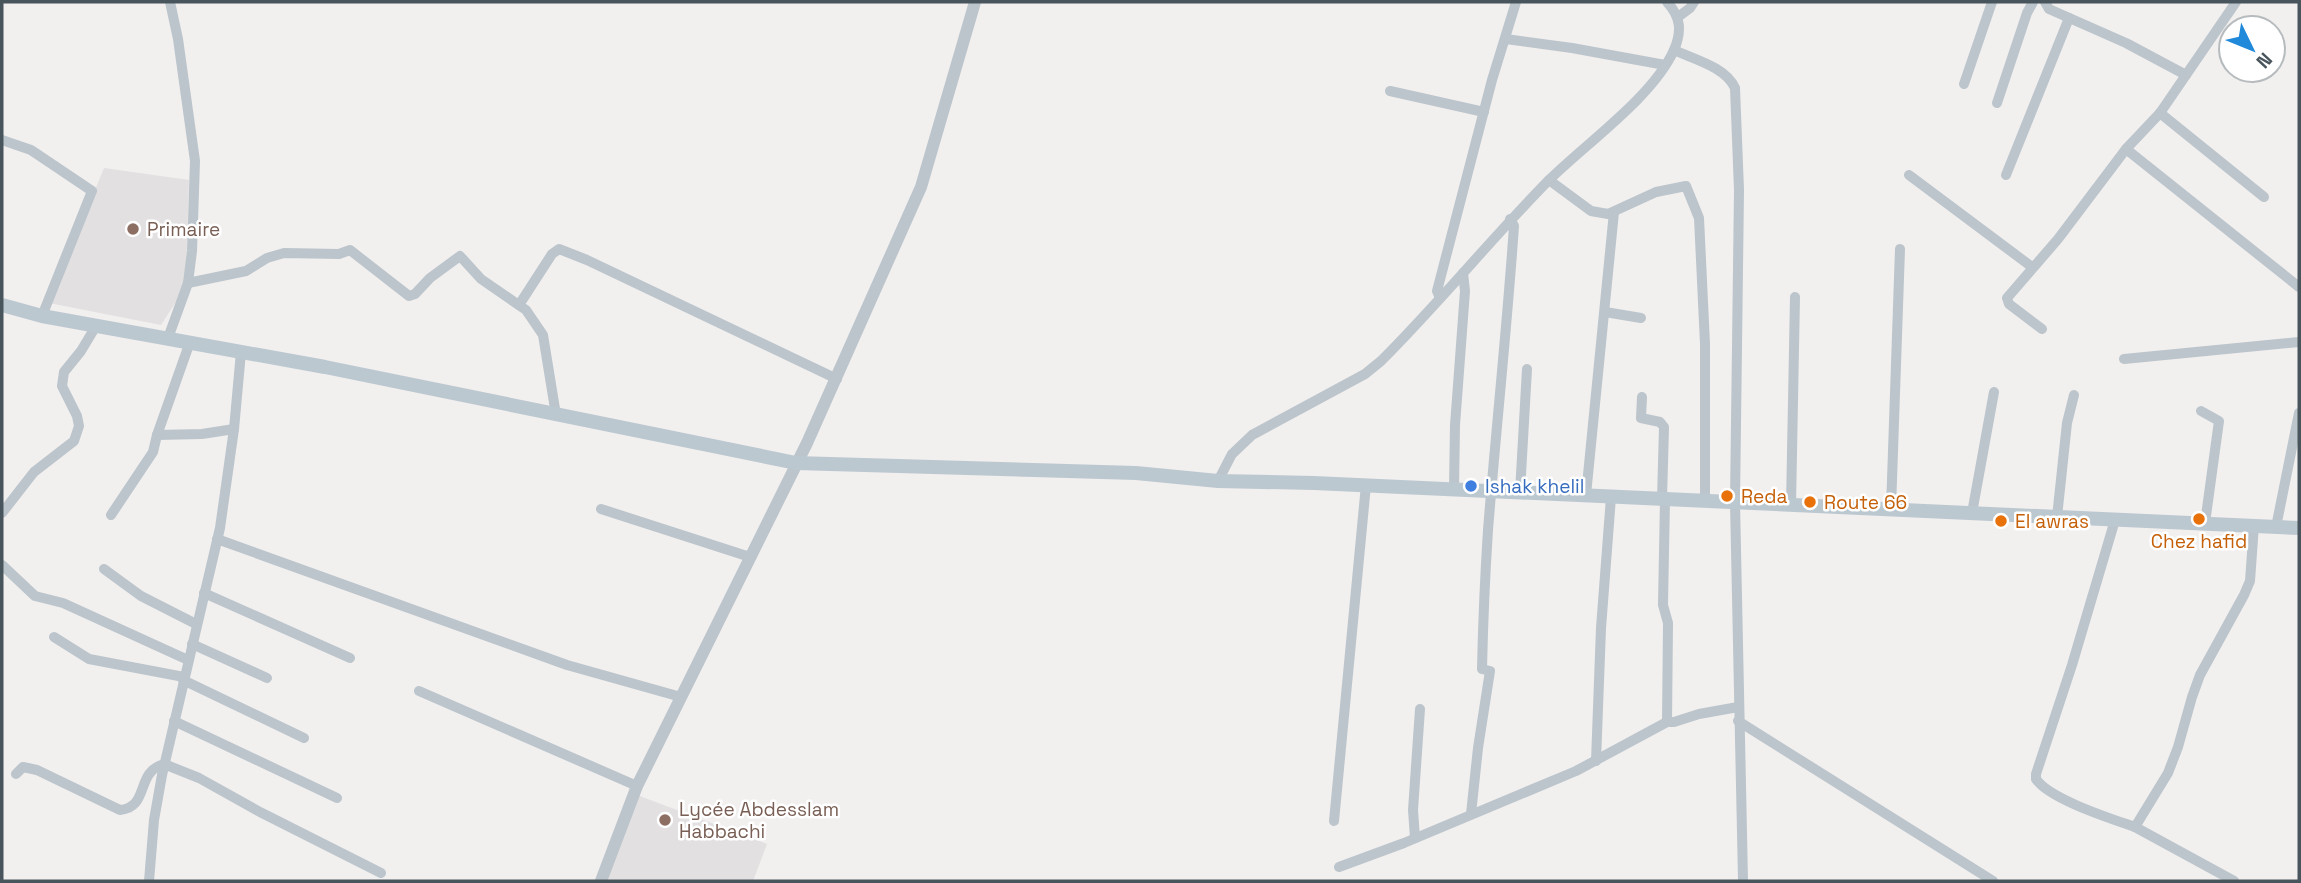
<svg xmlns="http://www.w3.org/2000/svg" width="2301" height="883" viewBox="0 0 2301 883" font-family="'Space Grotesk',sans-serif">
	<rect width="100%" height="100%" fill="#f2efef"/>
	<!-- education -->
	<g fill="#e3e0e1">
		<polygon points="104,168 189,180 186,278 188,283 161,325 49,303"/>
		<polygon points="637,795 767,844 753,881 610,881 605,879"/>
	</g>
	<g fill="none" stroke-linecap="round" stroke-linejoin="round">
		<!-- minor -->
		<g stroke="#bbc5cb" stroke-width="10">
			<polyline points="2045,2 2049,9 2126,43 2186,75"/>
			<polyline points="1678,17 1690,8 1694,2"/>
			<polyline points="1506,39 1572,48 1665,65"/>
			<path d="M 1674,50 C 1693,59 1726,67 1735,88 L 1739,190 L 1735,502 L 1743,880"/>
			<polyline points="1964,84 1992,2"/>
			<polyline points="1390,91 1484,112"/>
			<polyline points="1997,103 2027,13 2033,2"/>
			<polyline points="2160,113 2264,197"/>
			<polyline points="2,140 31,150 92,191 42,316"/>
			<polyline points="2126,149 2299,287"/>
			<polyline points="1909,175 2032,267"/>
			<polyline points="2006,175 2069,18"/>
			<polyline points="1549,180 1591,211 1608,214 1656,192 1686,186 1699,218 1705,344 1705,501"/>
			<polyline points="188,283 246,271 267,258 284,253 339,254 350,250 409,296 415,294 430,278 460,256 481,279 526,310 543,335 556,415"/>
			<polyline points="1440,298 1437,291 1492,80 1516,2"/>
			<polyline points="519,305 552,254 559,249 587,260 837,379"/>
			<polyline points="1605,312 1641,318"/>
			<polyline points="2042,329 2009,304 2007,298 2058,239 2126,149 2160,113 2236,2"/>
			<polyline points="168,338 188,283 192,251 195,161 178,39 170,2"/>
			<polyline points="190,342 157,435 202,434 234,429"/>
			<polyline points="2124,359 2299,342"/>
			<polyline points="1642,397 1641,418 1660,422 1664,427 1662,499"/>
			<polyline points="2201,411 2219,421 2205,523"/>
			<path d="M 1218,481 L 1232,454 L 1252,435 L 1365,374 L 1381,361 C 1439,303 1491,239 1548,181 C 1585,144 1653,97 1674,50 C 1682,31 1681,17 1667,2"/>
			<polyline points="1454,489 1455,425 1465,291 1463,273"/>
			<polyline points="1520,492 1527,369"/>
			<polyline points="1586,495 1614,212"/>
			<polyline points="1665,499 1663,605 1668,623 1667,722"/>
			<polyline points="1791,505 1795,297"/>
			<polyline points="601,509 750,557"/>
			<polyline points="1891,509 1900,249"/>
			<polyline points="2,513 34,472 74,441 79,426 77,416 62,386 64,372 81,351 96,326"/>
			<polyline points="1972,513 1994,392"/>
			<polyline points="111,515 153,452 157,435"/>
			<polyline points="2057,517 2067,423 2074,395"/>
			<path d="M 2115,520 L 2072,665 L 2036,774 L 2036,779 C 2049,799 2112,819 2135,827"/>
			<polyline points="2276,527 2299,413"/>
			<polyline points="217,539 567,665 681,697"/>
			<polyline points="2,565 35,596 63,603 188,660"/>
			<polyline points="104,569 141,596 196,624"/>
			<polyline points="204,593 350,658"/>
			<polyline points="54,637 89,659 184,677"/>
			<polyline points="192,644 267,678"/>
			<polyline points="183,680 304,738"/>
			<polyline points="419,691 637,786"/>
			<polyline points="174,721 337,798"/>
			<polyline points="1738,721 1993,881"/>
			<polyline points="1596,761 1601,628 1611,497"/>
			<path d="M 16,774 L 23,767 L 37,770 L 120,810 C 150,807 135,772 164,764 L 199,778 L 260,812 L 381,873"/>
			<path d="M 1471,814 L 1478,748 L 1490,671 L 1482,669 C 1483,623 1485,576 1488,530 C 1496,429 1507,328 1514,226 L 1510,219"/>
			<polyline points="1334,821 1366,485"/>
			<polyline points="1415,838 1413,810 1420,709"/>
			<polyline points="1339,867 1404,843 1576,771 1667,722 1674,722 1699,714 1738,707"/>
			<polyline points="149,881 154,820 162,775 220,528 234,429 241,352"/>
			<polyline points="2234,881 2135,827 2168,773 2178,747 2192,697 2200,675 2244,595 2250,581 2254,525"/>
		</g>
		<!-- tertiary -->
		<polyline stroke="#bbc5cb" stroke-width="12" points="601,881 637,786 807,443 921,187 975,2"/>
		<!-- secondary -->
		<polyline stroke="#bcc8d0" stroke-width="14" points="2,305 42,316 325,367 796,463 1136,473 1218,481 1314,483 2299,528"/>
	</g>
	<!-- markers -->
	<g fill="#8d6e63" stroke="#fff" stroke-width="2.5">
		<circle cx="133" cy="229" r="7"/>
		<circle cx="665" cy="820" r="7"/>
	</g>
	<circle fill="#3f7fe0" stroke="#fff" stroke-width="2.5" cx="1471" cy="486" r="7"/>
	<g fill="#e8710a" stroke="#fff" stroke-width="2.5">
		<circle cx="1727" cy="496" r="7"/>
		<circle cx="1810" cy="502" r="7"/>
		<circle cx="2199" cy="519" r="7"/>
		<circle cx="2001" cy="521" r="7"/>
	</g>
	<g text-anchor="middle" stroke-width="5" stroke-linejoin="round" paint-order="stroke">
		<!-- education labels -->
		<g font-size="19" fill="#785e54" stroke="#fff" text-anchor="start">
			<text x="147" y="236">Primaire</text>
			<text x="679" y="816">Lycée Abdesslam<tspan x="679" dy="22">Habbachi</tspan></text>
		</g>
		<!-- shop labels -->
		<g font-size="19" fill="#366cbe" stroke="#fff" text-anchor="start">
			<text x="1485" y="493">Ishak khelil</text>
		</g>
		<!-- food labels -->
		<g font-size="19" fill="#c56008" stroke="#fff" text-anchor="start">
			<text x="1741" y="503">Reda</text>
			<text x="1824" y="509">Route 66</text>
			<text x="2015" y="528">El awras</text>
			<text x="2199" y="548" text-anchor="middle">Chez hafid</text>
		</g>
	</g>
	<!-- border -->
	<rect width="2301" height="883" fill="none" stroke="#48555c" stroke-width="7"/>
	<!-- north arrow -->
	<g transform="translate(2252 49) rotate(133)"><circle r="33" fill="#ffffff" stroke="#b6bbbe" stroke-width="2"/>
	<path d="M0-5L12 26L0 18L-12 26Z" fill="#2189da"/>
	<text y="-10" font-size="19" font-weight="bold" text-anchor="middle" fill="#48555c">N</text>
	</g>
</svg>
